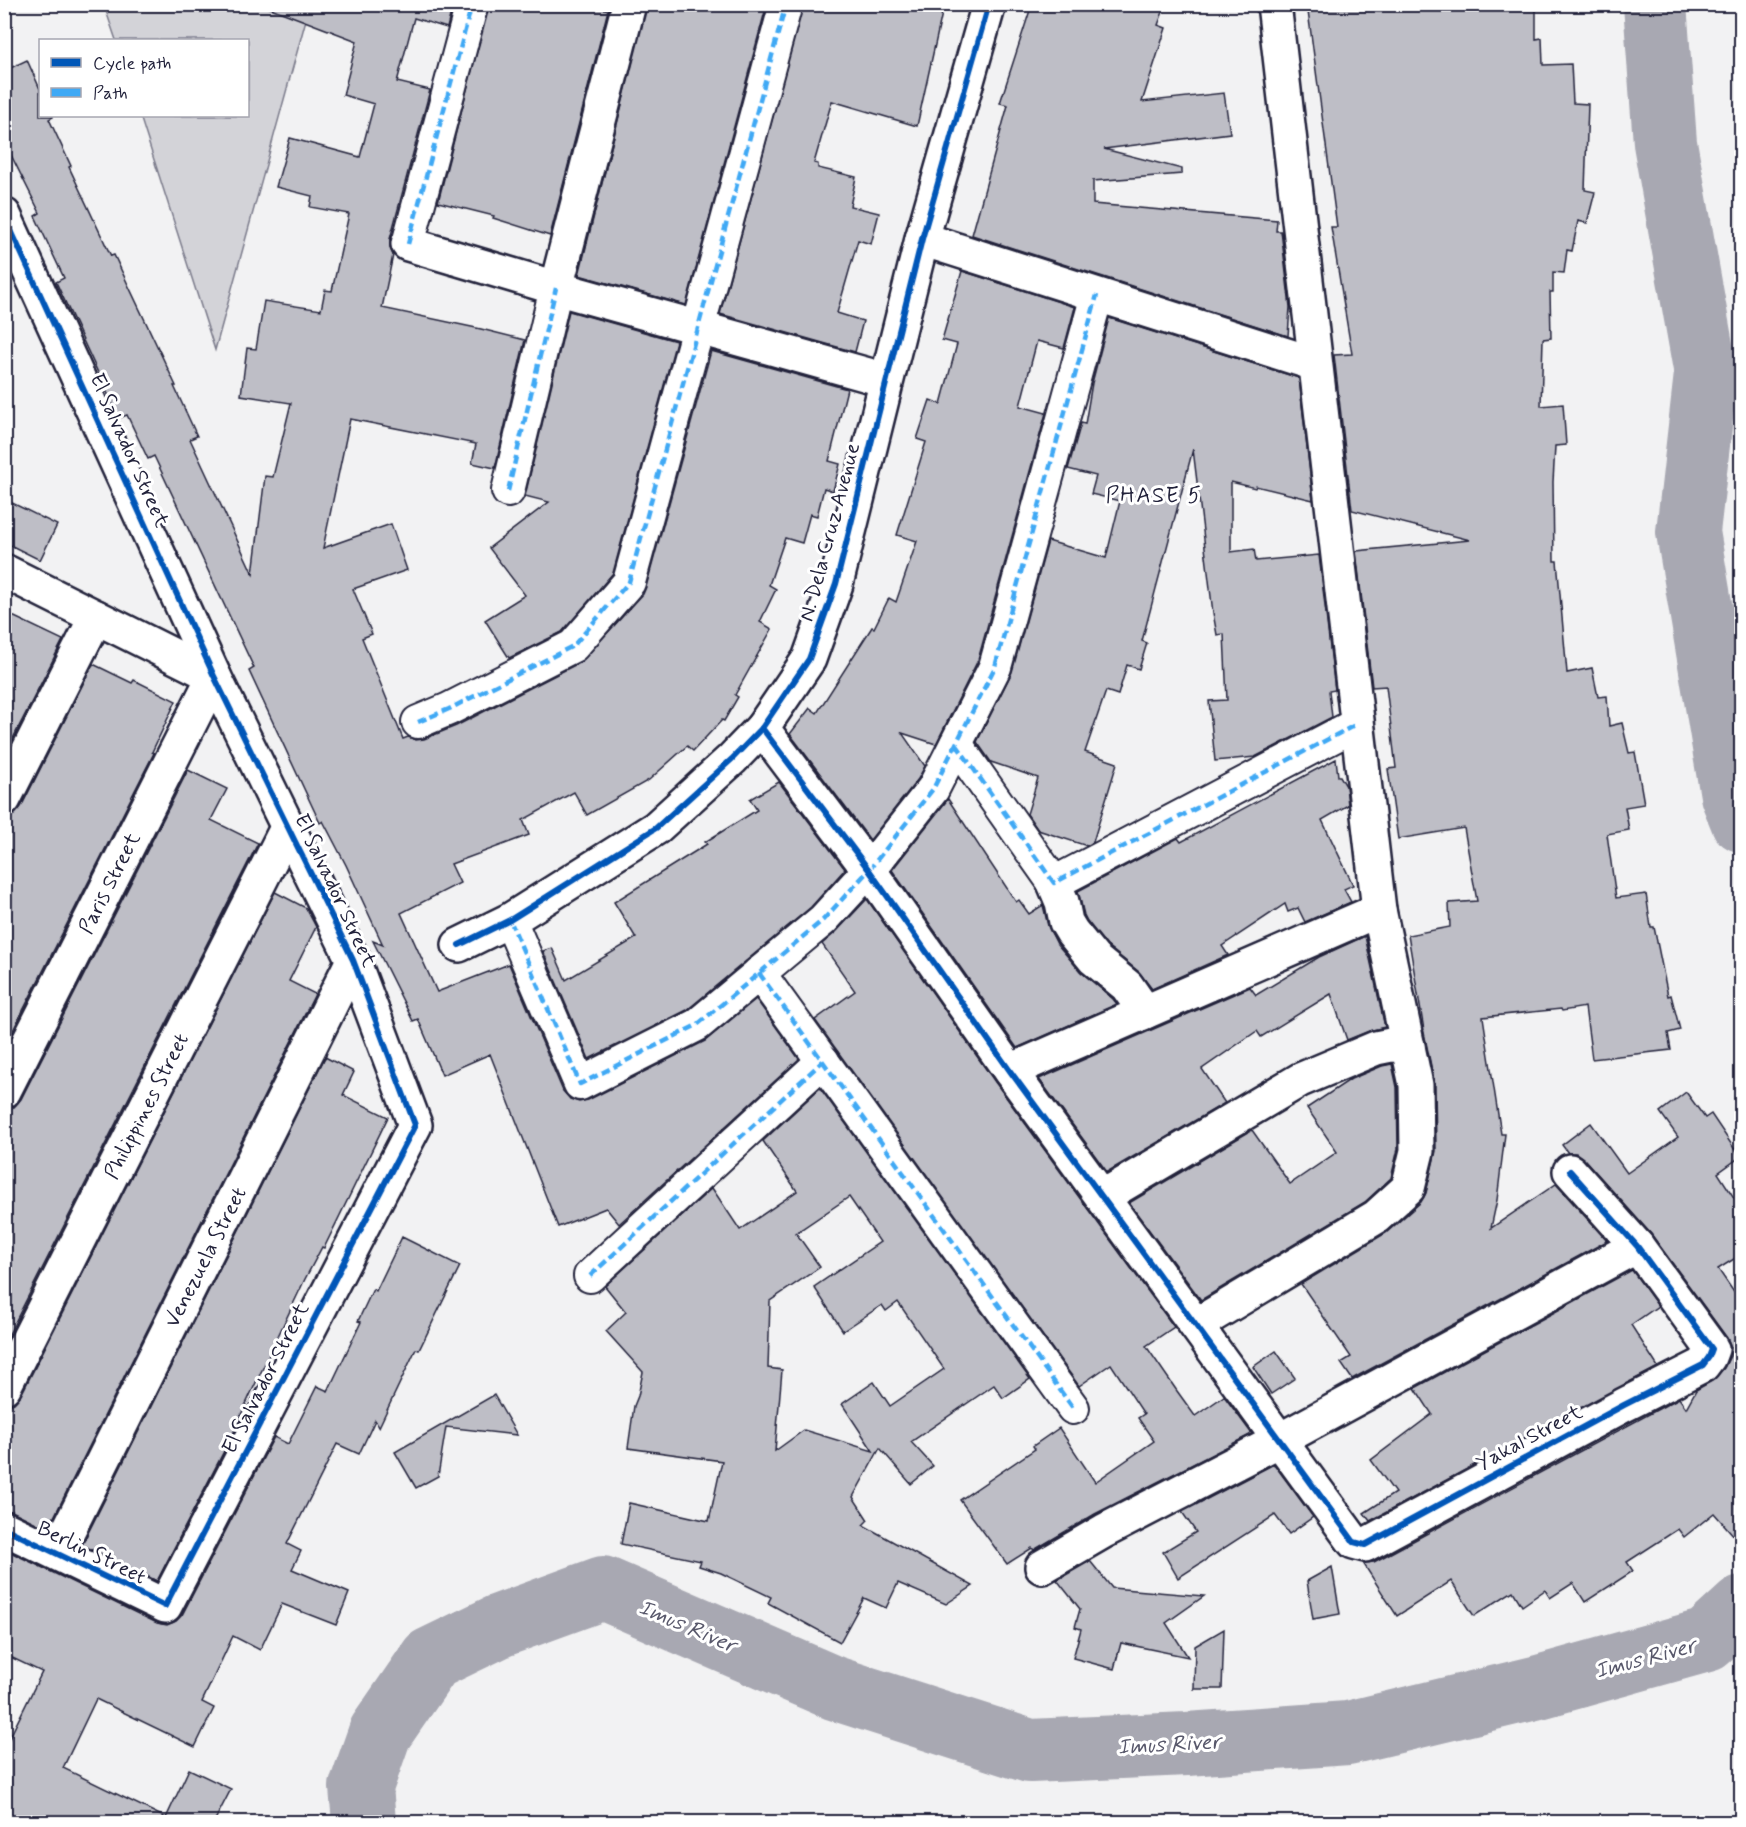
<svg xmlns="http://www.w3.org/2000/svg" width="1746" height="1827" viewBox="0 0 1746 1827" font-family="Mynerve,sans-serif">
	<rect width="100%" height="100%" fill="#f2f2f3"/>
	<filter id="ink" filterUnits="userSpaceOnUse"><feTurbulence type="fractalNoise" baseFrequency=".0167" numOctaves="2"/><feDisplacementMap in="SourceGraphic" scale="12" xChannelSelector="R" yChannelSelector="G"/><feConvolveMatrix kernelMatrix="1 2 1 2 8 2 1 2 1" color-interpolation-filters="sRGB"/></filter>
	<g filter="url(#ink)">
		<!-- green -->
		<polygon fill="#d3d3d8" stroke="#7a7a8a" stroke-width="1.5" points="104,5 310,5 215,350 140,116 248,116 248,40 116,40"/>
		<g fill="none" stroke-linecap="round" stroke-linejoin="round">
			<!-- river -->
			<g stroke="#a8a8b2" stroke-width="64">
				<polyline points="1655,4 1665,143 1706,374 1688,532 1732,795 1742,820"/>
				<polyline points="364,1822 361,1787 380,1733 431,1659 499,1626 603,1588 834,1688 1030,1751 1187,1744 1348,1733 1539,1687 1707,1640 1742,1608"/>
			</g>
		</g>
		<!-- building -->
		<g fill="#bebec6" stroke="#22223b" stroke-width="1.5" fill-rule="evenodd">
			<polygon points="269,4 453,4 447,28 414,18 397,82 430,90 390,239 390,248 393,255 382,308 481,329 525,340 495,468 472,463 476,444 350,419 323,548 391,524 407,570 353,589 372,634 362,638 403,739 408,737 416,740 424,739 456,726 581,662 643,594 646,587 711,351 847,389 829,461 840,464 833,491 824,488 817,516 810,514 802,543 785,538 769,585 776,589 760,622 772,629 735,695 738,697 724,721 722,720 693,751 687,746 649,780 587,815 574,792 523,820 529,835 451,864 460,883 401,913 437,992 509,964 563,1091 570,1099 579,1102 588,1100 705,1041 756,999 799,1059 619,1224 606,1208 558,1227 490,1054 442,1075 418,1019 413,1021 373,941 383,945 346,865 323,821 320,823 249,671 254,668 154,456 148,459 127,415 119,418 56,282 64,278 35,216 40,213 4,141 4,71 27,60 40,89 40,116 53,116 53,117 49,119 71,166 69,167 111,256 114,255 176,386 174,386 197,436 190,439 253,574 265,476 273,477 291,403 241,395 247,348 256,349 264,301 321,310 325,290 332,291 349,214 310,207 312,196 276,187 290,138 360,157 374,104 343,95 357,41 268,7"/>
			<polygon points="489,4 590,4 608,10 550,236 493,218 494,216 438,202"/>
			<polygon points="647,4 767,4 686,305 579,275"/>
			<polygon points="803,4 944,4 917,126 832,101 814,163 818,164 818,168 856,177 850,206 879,213 871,244 858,240 837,313 863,321 855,352 720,314"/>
			<polygon points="1032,4 1166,4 1158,25 1166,28 1142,102 1224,93 1230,133 1104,149 1182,169 1182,174 1093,181 1093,204 1277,220 1276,231 1281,231 1290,307 1288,336 972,235 1008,105 1000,103"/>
			<polygon points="1307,4 1536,4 1536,39 1542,38 1543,65 1571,64 1573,103 1588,104 1585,190 1595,192 1587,223 1578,221 1572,251 1567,250 1564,273 1553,272 1553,292 1550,292 1551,338 1543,339 1541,406 1563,404 1566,445 1555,446 1553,482 1554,561 1557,561 1567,673 1592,668 1598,697 1607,696 1609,726 1622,723 1629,753 1635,752 1644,804 1625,807 1629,830 1607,834 1616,898 1646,894 1651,927 1654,927 1668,996 1671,995 1680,1030 1668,1033 1671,1050 1592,1059 1585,1007 1562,1011 1561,1009 1483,1017 1501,1134 1505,1134 1497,1200 1491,1228 1556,1184 1607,1241 1352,1379 1341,1363 1351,1357 1301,1284 1386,1233 1421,1202 1426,1193 1436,1151 1435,1085 1423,1028 1424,1030 1408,935 1450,927 1449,903 1477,901 1464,828 1398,839 1388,769 1396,768 1386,686 1372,687 1356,551 1470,540 1352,510 1334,355 1352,354 1331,227 1337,227"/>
			<polygon points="962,271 1075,307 1064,348 1037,341 1020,406 1046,413 978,660 936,744 902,733 925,766 918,779 870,840 790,734 810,708 817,713 872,627 874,628 889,598 896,602 917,541 897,535 926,442 917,439 930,400 941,404 957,344 942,340"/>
			<polygon points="569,311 676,341 613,573 562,632 509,658 485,620 525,595 489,548 549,502 525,496"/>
			<polygon points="1109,318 1299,378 1313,500 1256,486 1255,488 1231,482 1231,552 1254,549 1256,561 1319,555 1335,690 1329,691 1332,717 1255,757 1215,761 1209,701 1227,700 1224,634 1217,635 1213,613 1193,449 1142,641 1147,643 1139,669 1127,665 1118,695 1106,691 1085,752 1117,763 1093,842 1087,846 1038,830 1027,814 1038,778 991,762 977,742 1012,672 1048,541 1106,558 1120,501 1091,494 1096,476 1068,469 1081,423 1085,424 1092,383"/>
			<polygon points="4,499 57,525 40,560 4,542"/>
			<polygon points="4,612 63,640 4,756"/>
			<polygon points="93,664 132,683 134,680 176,701 152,752 154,753 4,1048 4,818 14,815 21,807"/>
			<polygon points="1336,759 1338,776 1340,776 1346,786 1348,805 1322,820 1353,885 1344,889 1351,902 1305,922 1298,908 1288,912 1285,904 1222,946 1228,955 1152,989 1139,972 1107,946 1087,921 1084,915 1078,891 1178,838 1181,842"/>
			<polygon points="188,770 227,789 211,820 258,843 4,1344 4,1110 14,1107 21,1099"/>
			<polygon points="779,782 845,869 811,907 687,1010 589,1059 543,951 552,948 566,980 636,938 614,902 707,844 705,842 757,810 750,799"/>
			<polygon points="948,799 1016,902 1019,900 1029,914 1043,905 1048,926 1057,944 1080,971 1113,999 1117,1004 1017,1048 892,870"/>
			<polygon points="275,892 306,908 316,927 289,981 315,994 48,1529 12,1511 4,1510 4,1406 14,1403 21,1395"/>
			<polygon points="867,899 995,1082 1174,1327 1146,1346 1177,1391 1195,1416 1224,1396 1252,1434 1095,1514 1034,1550 1032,1548 1007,1564 960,1500 1035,1449 1033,1446 1059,1428 1095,1482 1154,1441 1138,1418 1144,1414 1111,1364 1079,1386 815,1020 855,991 822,944 836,932"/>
			<polygon points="1365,936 1385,1027 1369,1031 1347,1040 1331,994 1261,1037 1257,1031 1202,1069 1225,1103 1107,1172 1039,1079 1250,987 1256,995 1319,957"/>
			<polygon points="325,1057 354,1072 343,1095 388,1117 324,1248 322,1247 305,1279 252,1391 239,1419 240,1420 157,1581 82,1545"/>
			<polygon points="1392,1064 1397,1087 1398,1149 1391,1178 1365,1202 1201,1300 1129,1203 1252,1130 1290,1184 1337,1152 1307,1108 1351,1079 1382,1066"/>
			<path d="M 820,1088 L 1030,1379 L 1003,1398 L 994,1385 L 911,1442 L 933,1466 L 911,1484 L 880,1448 L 853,1497 L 868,1520 L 863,1525 L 973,1586 L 946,1604 L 898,1583 L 886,1608 L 864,1598 L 840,1642 L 768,1603 L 771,1597 L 721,1573 L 699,1566 L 701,1561 L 621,1544 L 629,1503 L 709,1521 L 722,1461 L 628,1448 L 634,1406 L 638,1396 L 643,1372 L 606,1331 L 626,1312 L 605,1286 L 712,1188 L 740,1230 L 797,1191 L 763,1141 ZM 849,1197 L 880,1242 L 814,1287 L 843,1331 L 882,1305 L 886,1311 L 898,1302 L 944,1369 L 890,1406 L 874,1382 L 842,1404 L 873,1451 L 804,1430 L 775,1451 L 782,1370 L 768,1368 L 770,1301 L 820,1267 L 796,1233 Z"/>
			<polygon points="1686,1092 1705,1118 1711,1114 1740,1157 1718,1173 1742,1210 1742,1254 1718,1269 1742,1304 1742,1545 1714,1513 1684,1537 1678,1529 1627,1562 1633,1571 1585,1602 1573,1583 1550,1598 1545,1590 1522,1606 1513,1591 1474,1616 1451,1581 1397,1616 1363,1563 1374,1562 1679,1398 1686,1408 1696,1390 1712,1381 1724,1368 1730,1356 1731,1347 1727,1338 1651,1234 1584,1159 1576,1153 1568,1153 1562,1145 1591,1123 1627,1173 1678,1137 1660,1112"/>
			<polygon points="402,1237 460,1266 419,1350 416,1349 379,1427 375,1420 359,1454 337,1444 287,1544 301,1551 292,1569 349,1593 336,1625 282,1604 260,1650 233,1636 202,1702 214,1708 195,1747 96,1699 63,1768 166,1818 189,1769 231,1789 214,1822 4,1822 4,1749 42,1672 4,1654 4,1549 157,1623 167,1625 176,1621 182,1615 274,1437 288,1444 317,1386 328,1391 361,1322 358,1321 373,1289 376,1291"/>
			<polygon points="1632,1270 1658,1306 1631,1325 1658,1367 1370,1521 1364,1513 1395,1493 1371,1460 1432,1414 1415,1388"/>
			<polygon points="1276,1351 1295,1378 1271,1394 1253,1367"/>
			<polygon points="494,1395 517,1435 446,1427 438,1476 416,1488 395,1452"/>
			<polygon points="1274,1464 1313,1517 1289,1534 1275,1515 1178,1578 1163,1552 1196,1532 1182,1512"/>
			<polygon points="1090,1561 1112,1588 1204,1596 1166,1623 1188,1657 1121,1643 1114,1669 1073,1658 1081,1629 1075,1627 1080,1609 1057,1580"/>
			<polygon points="1332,1567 1340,1614 1313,1619 1307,1581"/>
			<polygon points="1224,1629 1222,1689 1194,1689 1195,1646"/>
		</g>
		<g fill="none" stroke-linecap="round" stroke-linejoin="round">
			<!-- pedestrian casing -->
			<g stroke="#22223b" stroke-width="36">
				<g id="pedestrian">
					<polyline points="408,244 472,4"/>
					<polyline points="508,491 556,288"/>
					<polyline points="418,722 449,709 573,646 629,582 786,4"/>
					<polyline points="956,744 1054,883 1357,724"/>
					<polyline points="510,920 580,1084 697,1025 823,920 869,870 933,789 995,667 1097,295"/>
					<polyline points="759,973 1073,1408"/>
					<polyline points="590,1276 823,1061"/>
				</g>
			</g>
			<!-- minor casing -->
			<g stroke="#22223b" stroke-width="38">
				<g id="minor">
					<polyline points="629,4 556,288 886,380"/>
					<polyline points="922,239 1315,364"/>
					<polyline points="408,244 556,288"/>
					<polyline points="4,571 214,676 353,960 415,1125 165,1606 4,1528"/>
					<polyline points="4,799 96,617"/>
					<polyline points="1054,883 1062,902 1066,922 1072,932 1094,959 1127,986 1145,1012"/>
					<polyline points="459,945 510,920 656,828 732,759 762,728 869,870 1010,1071 1354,1542 1365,1545 1624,1405 1703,1365 1709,1357 1712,1349 1637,1246 1570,1171"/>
					<polyline points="1010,1071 1379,910 1274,4"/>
					<polyline points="1102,1197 1300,1080 1376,1048 1391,1045 1408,1046"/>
					<polyline points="1196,1325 1376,1217 1408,1188 1417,1151 1416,1085 1379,910"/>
					<polyline points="4,1387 288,826"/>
					<polyline points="57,1553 353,960"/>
					<polyline points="1042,1567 1104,1531 1280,1440 1637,1246"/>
				</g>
			</g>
			<!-- tertiary casing -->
			<g stroke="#22223b" stroke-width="38">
				<g id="tertiary">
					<polyline points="4,215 214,676 4,1091"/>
					<polyline points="762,728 809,659 836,584 922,239 989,4"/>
				</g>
			</g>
			<!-- pedestrian -->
			<use href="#pedestrian" stroke="#fff" stroke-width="32"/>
			<!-- minor -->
			<use href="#minor" stroke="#fff" stroke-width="33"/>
			<!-- tertiary -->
			<use href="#tertiary" stroke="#fff" stroke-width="33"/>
			<!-- quiet -->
			<g stroke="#3fa9f5" stroke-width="4.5" stroke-dasharray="9 4.5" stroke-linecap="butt">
				<polyline points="408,244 472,4"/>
				<polyline points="508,491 556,288"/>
				<polyline points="418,722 449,709 573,646 629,582 786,4"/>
				<polyline points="956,744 1054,883 1357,724"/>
				<polyline points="510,920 580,1084 697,1025 823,920 869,870 933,789 995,667 1097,295"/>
				<polyline points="759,973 1073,1408"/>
				<polyline points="590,1276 823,1061"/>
			</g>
			<!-- cycleway casing -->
			<g stroke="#fff" stroke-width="10">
				<g id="cycleway">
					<polyline points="4,215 214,676 353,960 415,1125 165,1606 4,1528"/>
					<polyline points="762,728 869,870 1010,1071 1354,1542 1365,1545 1624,1405 1703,1365 1709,1357 1712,1349 1637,1246 1570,1171"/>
					<polyline points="459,945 510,920 656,828 732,759 762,728 809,659 836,584 922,239 989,4"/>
				</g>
			</g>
			<!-- cycleway -->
			<use href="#cycleway" stroke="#0057b8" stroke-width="6"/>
		</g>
	</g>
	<g text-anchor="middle" stroke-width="6" stroke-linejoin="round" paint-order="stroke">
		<!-- street labels -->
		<g font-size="21" fill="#22223b" stroke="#fff">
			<text transform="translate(130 450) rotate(66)" y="7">El Salvador Street</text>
			<text transform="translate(829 532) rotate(-75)" y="7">N. Dela Cruz Avenue</text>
			<text transform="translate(109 883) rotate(-63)" y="7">Paris Street</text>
			<text transform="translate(336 890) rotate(65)" y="7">El Salvador Street</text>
			<text transform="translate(146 1106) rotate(-63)" y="7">Philippines Street</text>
			<text transform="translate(205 1257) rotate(-63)" y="7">Venezuela Street</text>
			<text transform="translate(265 1378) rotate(-63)" y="7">El Salvador Street</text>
			<text transform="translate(1529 1437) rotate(-28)" y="7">Yakal Street</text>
			<text transform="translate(92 1552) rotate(26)" y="7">Berlin Street</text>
		</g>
		<!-- neighbourhood labels -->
		<g font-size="22" letter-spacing="1.5" fill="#22223b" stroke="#fff">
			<text x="1154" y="502">PHASE 5</text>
		</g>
		<!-- water labels -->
		<g font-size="22" font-style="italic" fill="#58586b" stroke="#fff">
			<text transform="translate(688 1625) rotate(23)" y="8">Imus River</text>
			<text transform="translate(1645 1657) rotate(-15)" y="8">Imus River</text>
			<text transform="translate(1169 1743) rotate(-3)" y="8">Imus River</text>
		</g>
	</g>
	<!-- margin -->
	<rect width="1746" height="1827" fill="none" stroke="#fff" stroke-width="24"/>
	<rect x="12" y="12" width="1722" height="1803" fill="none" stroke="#22223b" stroke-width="2" filter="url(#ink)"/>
	<!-- legend -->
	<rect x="39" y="39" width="210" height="78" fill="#ffffff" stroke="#a7a7b1" stroke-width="1.5"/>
	<rect x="51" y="58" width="30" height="9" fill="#0057b8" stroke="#a7a7b1" stroke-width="1.5"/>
	<text x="93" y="69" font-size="18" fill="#22223b">Cycle path</text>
	<rect x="51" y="88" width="30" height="9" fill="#3fa9f5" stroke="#a7a7b1" stroke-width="1.5"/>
	<text x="93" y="99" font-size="18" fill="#22223b">Path</text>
</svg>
